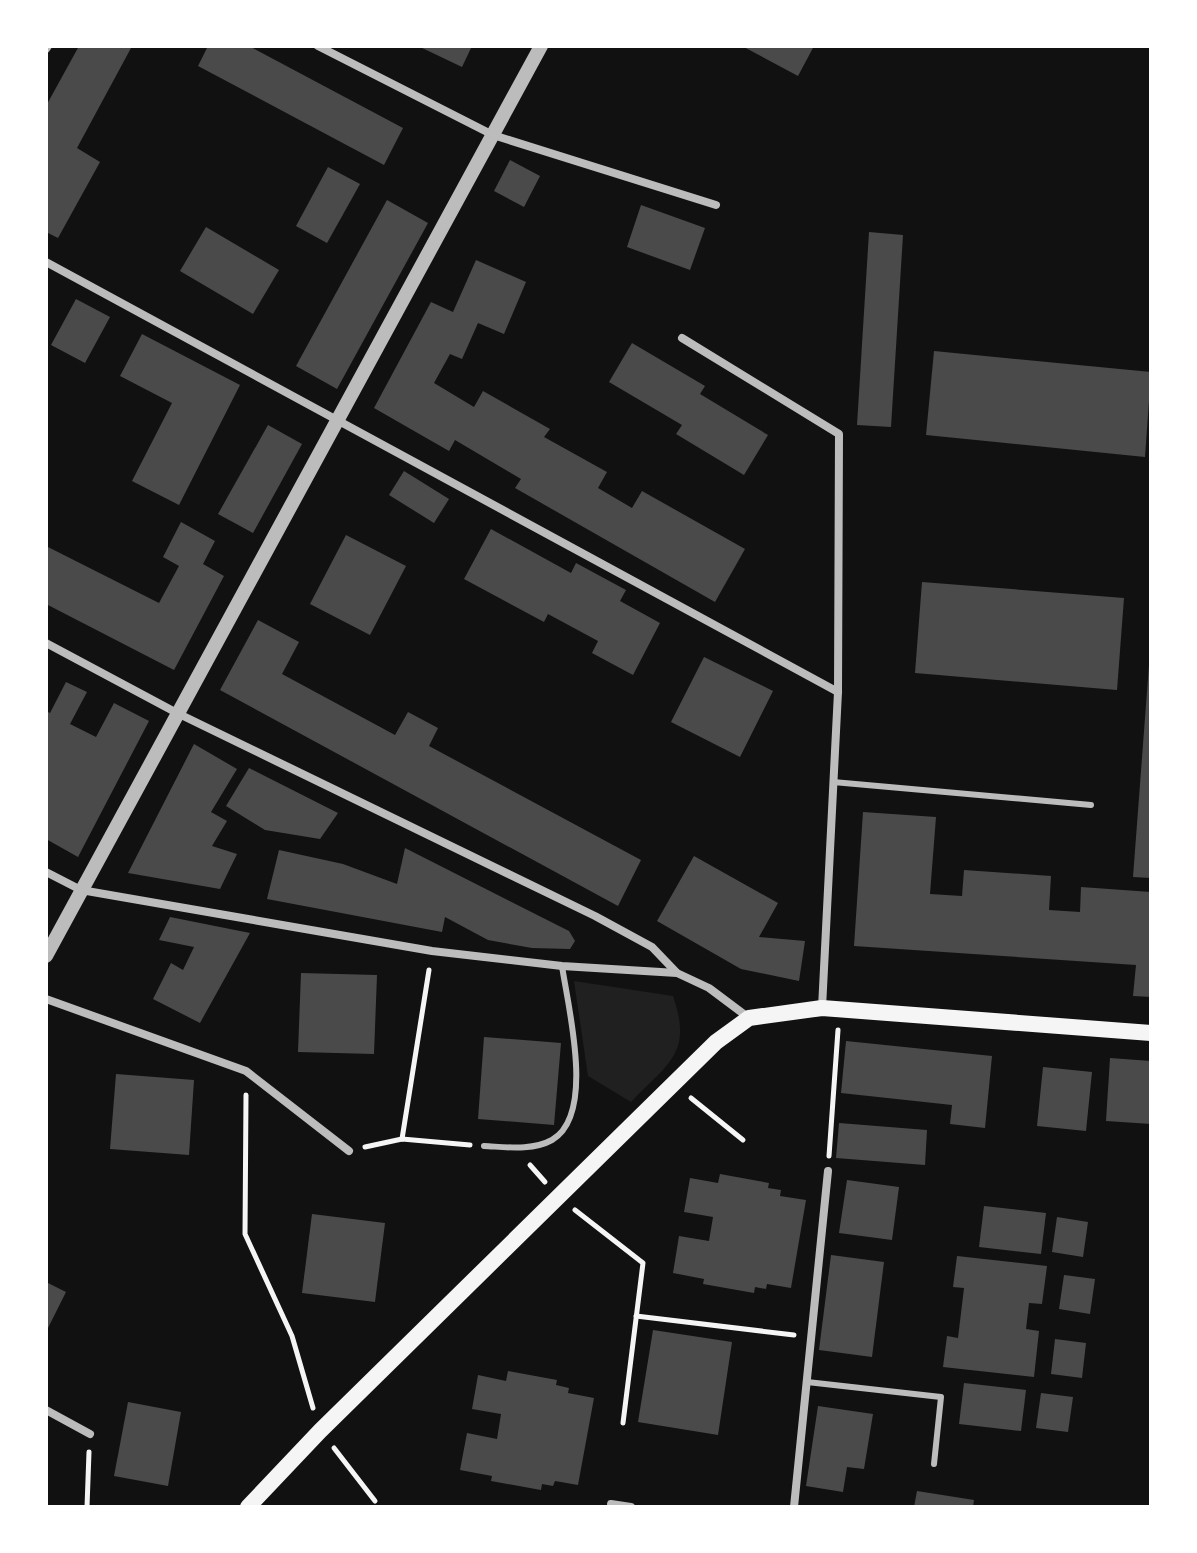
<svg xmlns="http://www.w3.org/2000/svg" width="1197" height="1553" viewBox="0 0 1197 1553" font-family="Lato,sans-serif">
	<rect width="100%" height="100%" fill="#111"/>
	<!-- green -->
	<path fill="#202020" d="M 574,981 L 673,996 C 693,1054 668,1063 631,1102 L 588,1076 Z"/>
	<!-- building -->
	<g fill="#4a4a4a">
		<polygon points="79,46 131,48 77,148 100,162 58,238 46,232 46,106"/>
		<polygon points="208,46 249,46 403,128 384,165 198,66"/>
		<polygon points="418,46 472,46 462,67"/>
		<polygon points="742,46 814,46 798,76"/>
		<polygon points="510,160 540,176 524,207 494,191"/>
		<polygon points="328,167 360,184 327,243 296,226"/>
		<polygon points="387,200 428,223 337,389 296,366"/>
		<polygon points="641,205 705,228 690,270 627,247"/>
		<polygon points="206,227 279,270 253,314 180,271"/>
		<polygon points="869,232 903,235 891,427 857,425"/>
		<polygon points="476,260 526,282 504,334 478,323 462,359 450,354 434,383 474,407 483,391 550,429 544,437 607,472 598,488 632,508 642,491 745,549 715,602 515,488 521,479 455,440 449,451 374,408 431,302 453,312"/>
		<polygon points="76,299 110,317 85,363 51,345"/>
		<polygon points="142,334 240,385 179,505 132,481 172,403 120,376"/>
		<polygon points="632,343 705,386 700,394 768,435 744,475 676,434 682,425 609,382"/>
		<polygon points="934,351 1151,372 1145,457 926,435"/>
		<polygon points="268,425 302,444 253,533 218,514"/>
		<polygon points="404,471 449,499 434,523 389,495"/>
		<polygon points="181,522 215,541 203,564 224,576 174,670 46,604 46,546 159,603 179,566 163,557"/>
		<polygon points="491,529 571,573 576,563 626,590 620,601 660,623 633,675 592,653 598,641 548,614 544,622 464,579"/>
		<polygon points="346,535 406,566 370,635 310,604"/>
		<polygon points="922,582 1124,598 1117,690 915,673"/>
		<polygon points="258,620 299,642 282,674 395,735 408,712 438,728 429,746 641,860 618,906 220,690"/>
		<polygon points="704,657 773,691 740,757 671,722"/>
		<polygon points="1149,665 1151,665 1151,878 1133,877"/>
		<polygon points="66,682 87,692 70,724 96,737 114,703 149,721 78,857 46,839 46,711 50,713"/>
		<polygon points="194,744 237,769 211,812 227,821 212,846 237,854 220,889 128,873"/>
		<polygon points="249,768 338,813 320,839 265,830 226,806"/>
		<polygon points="863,812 936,817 930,894 962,896 964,870 1051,876 1049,910 1080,912 1081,887 1151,892 1151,997 1133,996 1136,965 854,946"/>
		<polygon points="405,848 569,931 575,941 570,949 532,948 488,940 445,917 442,932 267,899 279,850 343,864 397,884"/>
		<polygon points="694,856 778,903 759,937 805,941 799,981 741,969 657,921"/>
		<polygon points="170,917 250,933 200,1023 153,999 171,963 183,970 194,947 159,940"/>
		<polygon points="301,973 377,975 374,1054 298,1052"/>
		<polygon points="484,1037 561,1043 554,1125 478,1119"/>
		<polygon points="846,1041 992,1056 985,1128 950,1124 952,1105 841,1093"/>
		<polygon points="1110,1058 1151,1061 1151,1124 1106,1121"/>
		<polygon points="1043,1067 1092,1072 1086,1131 1037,1126"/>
		<polygon points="116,1074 194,1080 189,1155 110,1149"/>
		<polygon points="839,1123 927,1130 925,1165 836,1158"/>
		<polygon points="720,1174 769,1183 768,1188 781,1190 780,1196 806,1200 791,1288 767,1284 766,1289 755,1287 754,1293 703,1284 704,1279 673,1273 679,1236 709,1241 713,1217 684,1212 690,1178 718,1183"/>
		<polygon points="847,1180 899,1187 892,1240 839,1233"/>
		<polygon points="984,1206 1046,1213 1041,1254 979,1247"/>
		<polygon points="312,1214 385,1223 375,1302 302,1293"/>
		<polygon points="1057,1217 1088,1222 1083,1257 1052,1252"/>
		<polygon points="831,1255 884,1262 872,1357 819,1350"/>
		<polygon points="957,1256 1047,1266 1042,1304 1029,1303 1026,1329 1039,1331 1034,1377 943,1367 947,1336 958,1338 964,1288 953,1287"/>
		<polygon points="1064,1275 1095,1279 1090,1314 1059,1309"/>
		<polygon points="46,1282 66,1292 46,1332"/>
		<polygon points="653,1330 732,1342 718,1435 638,1422"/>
		<polygon points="1055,1339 1086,1343 1082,1378 1051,1374"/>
		<polygon points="508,1371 557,1380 556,1385 569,1388 568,1393 594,1398 578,1485 555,1481 553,1486 542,1484 541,1490 491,1481 492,1476 460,1470 467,1433 497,1439 501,1414 472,1409 478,1375 506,1381"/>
		<polygon points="964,1383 1026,1390 1021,1431 959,1424"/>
		<polygon points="1041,1393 1073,1397 1068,1432 1036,1428"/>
		<polygon points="128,1402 181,1412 168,1486 114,1476"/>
		<polygon points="818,1406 873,1414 864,1469 847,1467 843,1492 806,1486"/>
		<polygon points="917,1491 974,1500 973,1507 914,1507"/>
	</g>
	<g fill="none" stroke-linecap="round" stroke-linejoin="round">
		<!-- path -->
		<g stroke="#f5f5f5" stroke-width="5">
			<polyline points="246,1095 245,1234 292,1336 313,1408"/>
			<polyline points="691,1098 743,1140"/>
			<polyline points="402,1139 429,970"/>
			<polyline points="365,1147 402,1139 470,1145"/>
			<polyline points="829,1156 838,1030"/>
			<polyline points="530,1165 545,1182"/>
			<polyline points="575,1210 643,1263 623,1423"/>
			<polyline points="636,1316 794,1335"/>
			<polyline points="334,1448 375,1501"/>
			<polyline points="87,1507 89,1452"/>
		</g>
		<!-- service -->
		<g stroke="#bcbcbc" stroke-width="6">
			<polyline points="833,782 1091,805"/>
			<path d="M 484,1146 C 506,1147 532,1151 552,1140 C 596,1115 568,1007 562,966"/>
			<polyline points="807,1382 941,1397 934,1464"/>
		</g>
		<!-- minor -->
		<g stroke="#bcbcbc" stroke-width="8">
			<polyline points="318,46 493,135 716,205"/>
			<polyline points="46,49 48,46"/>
			<polyline points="46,262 838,692"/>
			<polyline points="682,338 839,434 838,692 822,1008"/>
			<polyline points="46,643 177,713 595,916 652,947 676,972"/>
			<polyline points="46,872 81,890 432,951 562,966 677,973 709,988 749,1018"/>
			<polyline points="46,999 246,1071 349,1151"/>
			<polyline points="46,1410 90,1434"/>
			<polyline points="611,1504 631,1507"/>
			<polyline points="794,1507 828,1171"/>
		</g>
		<!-- tertiary -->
		<polyline stroke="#bcbcbc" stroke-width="14" points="46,956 541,46"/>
		<!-- secondary -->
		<polyline stroke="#f5f5f5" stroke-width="16" points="248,1507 320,1431 716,1042 749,1018 822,1008 1151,1033"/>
	</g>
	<!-- border -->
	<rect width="1197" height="1553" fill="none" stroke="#ffffff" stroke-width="96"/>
</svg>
